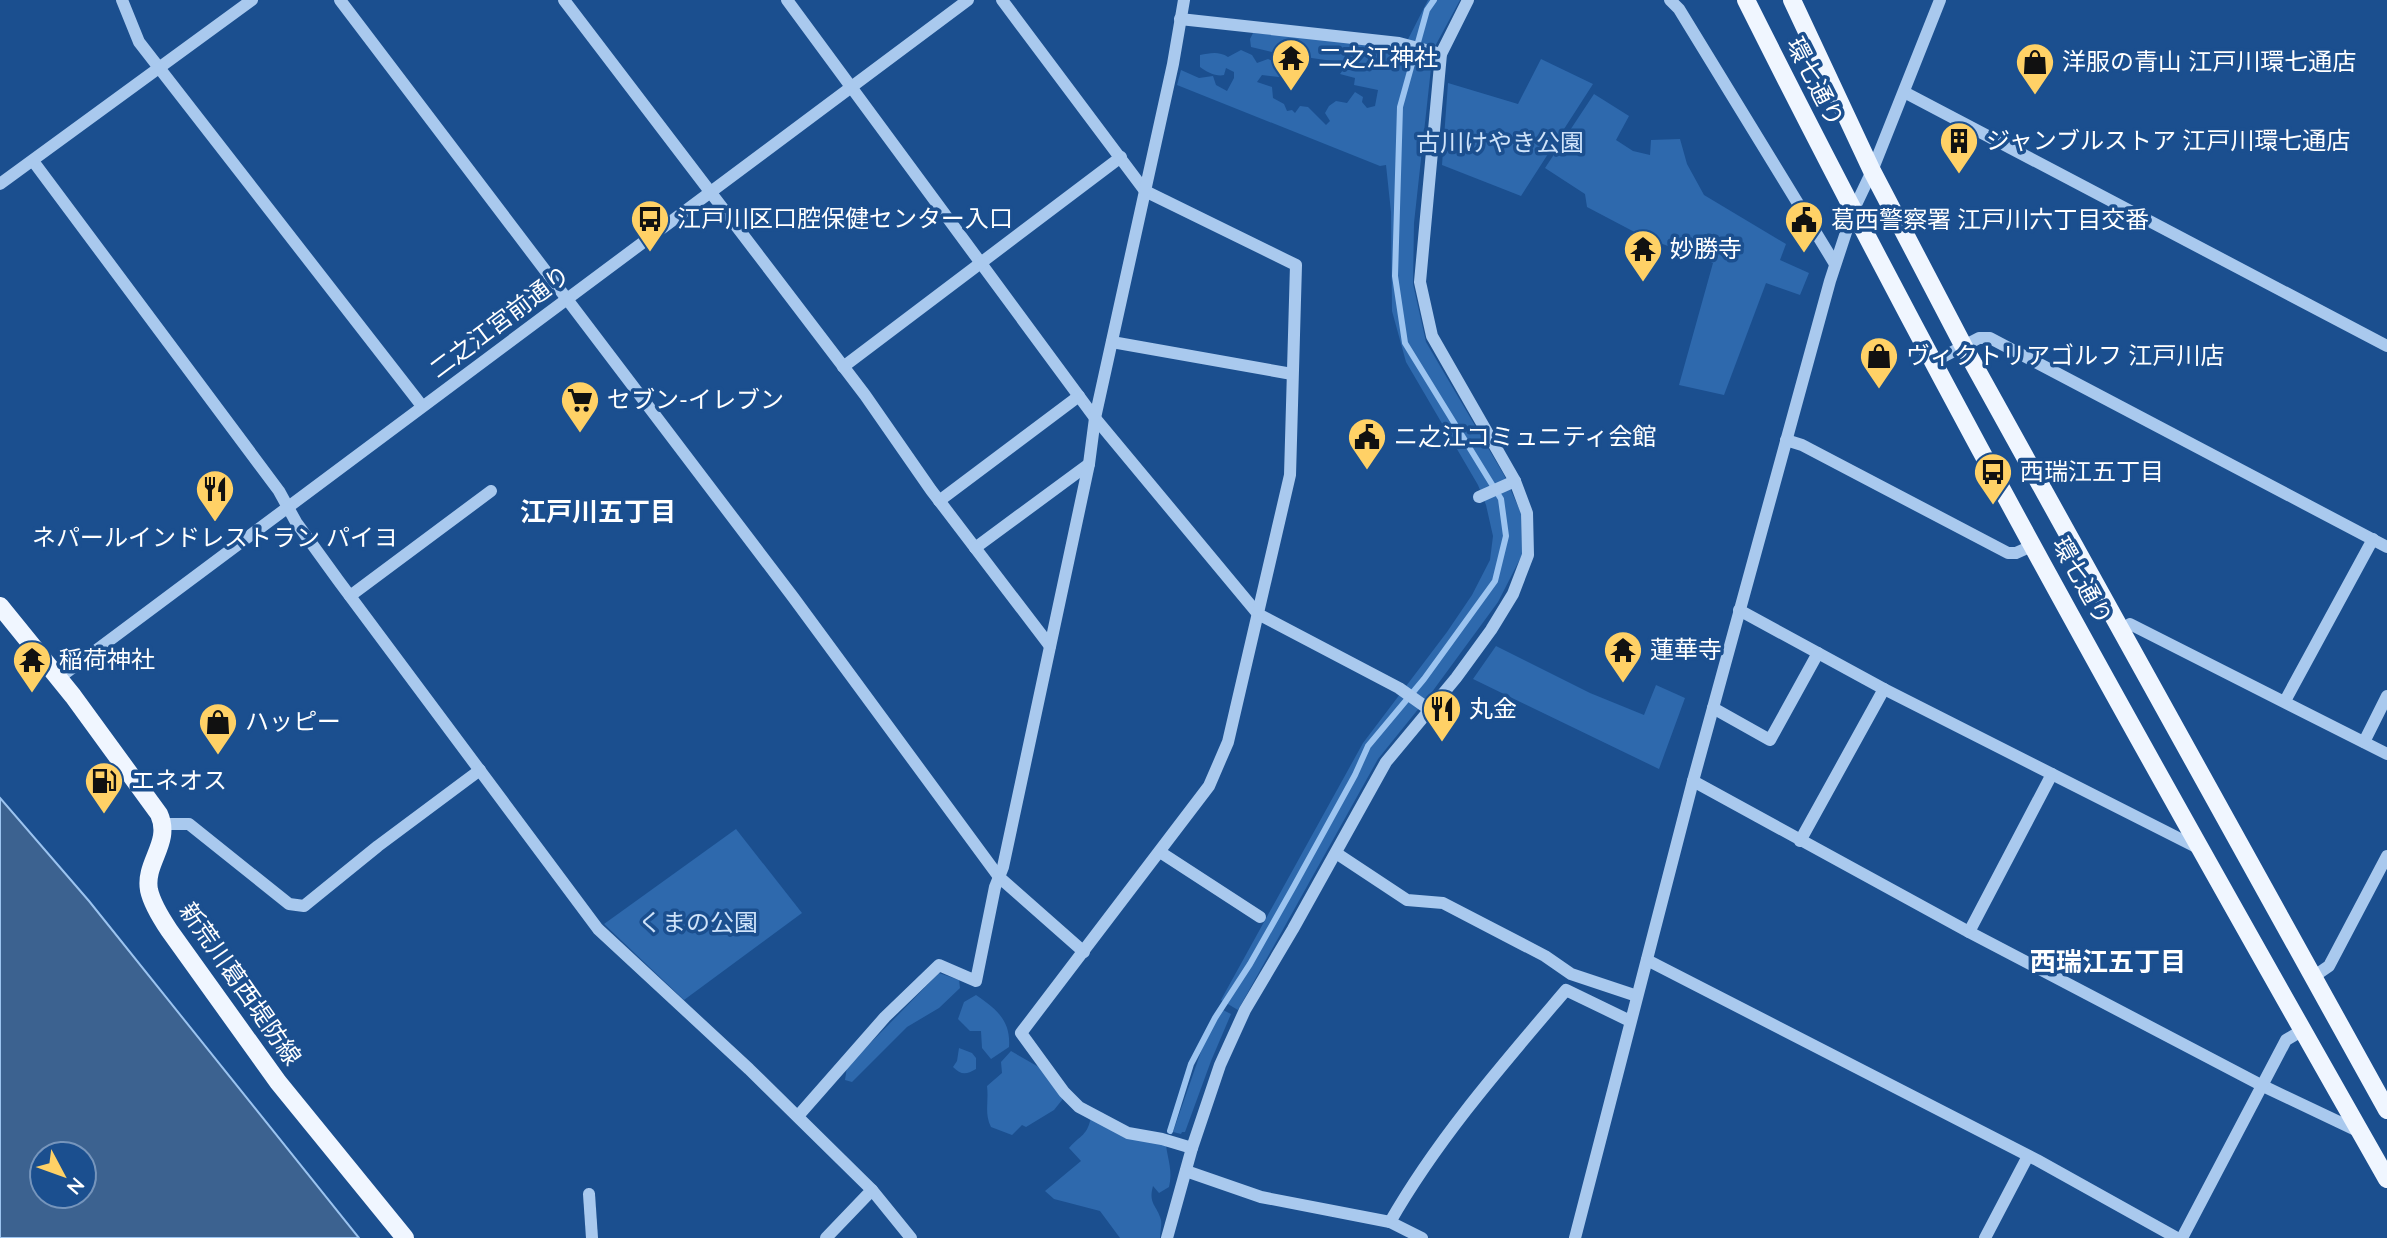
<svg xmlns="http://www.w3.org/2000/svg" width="2387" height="1238" viewBox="0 0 2387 1238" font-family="Lato,'Noto Sans JP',sans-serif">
	<rect width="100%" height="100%" fill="#1b4f8f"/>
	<!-- green -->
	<g fill="#2e69ad">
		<path d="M 1428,0 L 1460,0 L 1433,50 L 1414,223 L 1413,284 L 1426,342 L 1504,475 L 1521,513 L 1522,555 L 1498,602 L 1432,692 L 1378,759 L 1238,1010 L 1221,1000 L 1227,989 L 1363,743 L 1447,632 L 1472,595 L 1490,560 L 1493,536 L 1486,505 L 1478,485 L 1406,362 L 1392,311 L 1391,212 L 1386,165 L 1380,166 L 1177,85 L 1181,70 L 1199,78 L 1213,76 L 1216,85 L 1227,91 L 1234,78 L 1234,72 L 1226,68 L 1224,75 C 1217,77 1206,72 1200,67 L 1200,55 C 1210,53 1219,51 1228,57 L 1241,50 L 1252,55 L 1257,63 L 1268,59 L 1281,65 L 1279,77 L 1262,75 L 1257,82 L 1272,87 L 1273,98 L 1284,104 L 1287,111 L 1292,110 L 1295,113 L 1300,106 L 1308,107 L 1326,125 L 1330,121 L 1325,113 L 1329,106 L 1336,101 L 1347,103 L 1355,92 L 1363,97 L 1362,102 L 1367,108 L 1375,106 L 1378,90 L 1354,85 L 1355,78 L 1340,74 L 1343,70 L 1360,70 L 1361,65 L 1276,53 L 1251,47 L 1250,39 L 1253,33 L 1365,42 L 1400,55 Z"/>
		<polygon points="1541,59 1593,84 1521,196 1442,165 1448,83 1518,104"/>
		<polygon points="1594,94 1629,116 1616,140 1633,151 1650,155 1651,140 1680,139 1687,164 1704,195 1786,244 1780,260 1809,273 1800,295 1766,283 1724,395 1679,385 1713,263 1644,237 1587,207 1585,194 1545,168"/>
		<polygon points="1496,646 1590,693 1644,715 1656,685 1685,698 1659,769 1473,679"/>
		<polygon points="736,829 802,913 684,1000 604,924"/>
		<polygon points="939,973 959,980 960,988 939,1008 907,1027 852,1082 845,1080 847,1067"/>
		<path d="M 976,995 C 996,1009 1011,1020 1009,1047 L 991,1059 L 982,1048 L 981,1031 L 970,1031 L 958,1019 L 964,1002 Z"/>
		<polygon points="1221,1009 1231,1014 1211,1061 1185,1132 1182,1132 1181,1134 1173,1132 1206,1037"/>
		<path d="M 959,1048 L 972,1053 L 976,1058 L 976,1069 C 966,1075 961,1075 953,1067 L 957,1061 Z"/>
		<path d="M 1011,1051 L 1051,1074 L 1070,1090 L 1054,1110 L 1026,1127 L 1022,1125 L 1012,1135 L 991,1127 C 984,1113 989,1102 987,1086 L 1002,1073 L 1001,1062 Z"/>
		<path d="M 1091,1116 L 1166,1145 C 1168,1161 1173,1171 1169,1187 L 1159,1193 L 1153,1186 C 1148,1204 1157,1205 1161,1220 C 1162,1225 1160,1233 1160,1238 L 1120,1238 L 1100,1211 L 1054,1199 L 1045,1191 L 1081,1161 L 1069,1148 C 1080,1135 1088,1136 1091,1116 Z"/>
	</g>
	<!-- water -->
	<path fill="#3c6290" stroke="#9cc4f0" stroke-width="2" fill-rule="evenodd" d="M 0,798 L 89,901 L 359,1238 L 0,1238 ZM 42,1154 L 84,1154 L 84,1196 L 42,1196 Z"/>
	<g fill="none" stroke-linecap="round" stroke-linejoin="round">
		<!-- stream -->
		<polyline stroke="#9cc4f0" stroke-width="6" points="1170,1131 1191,1064 1215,1018 1250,964 1294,886 1355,775 1368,746 1424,679 1495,581 1506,536 1501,499 1405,343 1395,276 1400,107 1427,10 1434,0"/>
		<!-- minor -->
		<g stroke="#a9c9ee" stroke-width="12">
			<polyline points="122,0 139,42 422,406"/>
			<polyline points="340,0 793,597 999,877 1084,952"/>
			<polyline points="564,0 865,395 931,490 1050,646"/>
			<polyline points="787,0 1095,418 1258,614 1399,688 1430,710"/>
			<polyline points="1002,0 1145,191 1296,265 1290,475 1228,742 1209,786 1021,1033 1064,1092 1079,1107 1128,1133 1162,1139 1192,1148"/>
			<polyline points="1670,0 1679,9 1835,264"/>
			<polyline points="1180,19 1399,43 1441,54"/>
			<polyline points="1904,92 2387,346"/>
			<polyline points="33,161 279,491 296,522 338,580 598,929 749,1069 872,1190 826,1238"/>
			<polyline points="0,184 252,0"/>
			<polyline points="1112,342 1292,374"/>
			<polyline points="1933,362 1979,338 1990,338 2387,547"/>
			<polyline points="843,367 1121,157"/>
			<polyline points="1786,440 1802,445 2008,553 2016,553 2034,545"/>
			<polyline points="1479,497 1515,481"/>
			<polyline points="939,501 1079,396"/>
			<polyline points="975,548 1089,464"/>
			<polyline points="350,596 491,491"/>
			<polyline points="1739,610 1884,689 2200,849"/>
			<polyline points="2121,630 2130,624 2387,754"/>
			<polyline points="59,678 968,0"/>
			<polyline points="2285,701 2373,539"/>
			<polyline points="1713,708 1770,740 1818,653"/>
			<polyline points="2364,742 2387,696"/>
			<polyline points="1693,781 1969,932 2261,1085 2360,1132"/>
			<polyline points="164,824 189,824 289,904 304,906 378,846 480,770"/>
			<polyline points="1800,841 1884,689"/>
			<polyline points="1160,852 1260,917"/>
			<polyline points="1336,853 1407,900 1443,903 1545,956 1571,974 1637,996"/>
			<polyline points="1969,932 2052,774"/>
			<polyline points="1647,960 2037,1160 2177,1238"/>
			<polyline points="2313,977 2329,966 2387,856"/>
			<polyline points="798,1116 885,1017 939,965 976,981 995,887 1003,867 1089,464 1095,418 1173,64 1184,0"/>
			<polyline points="1186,1171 1261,1197 1390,1222 1422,1238"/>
			<polyline points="872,1190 911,1238"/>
			<polyline points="589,1194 592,1238"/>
			<path d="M 1390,1222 C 1438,1138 1503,1064 1566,990 L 1630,1021"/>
			<polyline points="1167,1238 1192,1148 1220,1065 1245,1010 1293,929 1386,762 1456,678 1491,630 1513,594 1528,555 1527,513 1515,481 1432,336 1420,282 1441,54 1468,0"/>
			<polyline points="1575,1238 1693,781 1830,281 1853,211 1872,171 1940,0"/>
			<polyline points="1985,1238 2028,1156"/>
			<polyline points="2182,1238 2286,1040 2303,1030"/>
		</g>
		<!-- major -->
		<g stroke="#f0f6ff" stroke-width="18">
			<path d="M 1746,0 C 1946,400 2166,790 2387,1179"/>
			<polyline points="1792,0 1872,171 1963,345 2387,1110"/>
			<path d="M 0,606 L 73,696 L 159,814 C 172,843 144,862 149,890 C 152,904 161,918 169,930 L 278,1082 L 405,1238"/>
		</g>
	</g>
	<!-- icons -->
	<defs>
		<g id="temple-pin" transform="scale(2.0125)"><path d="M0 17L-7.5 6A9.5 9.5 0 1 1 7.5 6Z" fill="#ffd166" stroke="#1b4f8f"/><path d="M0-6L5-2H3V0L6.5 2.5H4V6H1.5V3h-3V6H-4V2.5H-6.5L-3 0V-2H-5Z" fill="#111"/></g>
		<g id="shop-pin" transform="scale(2.0125)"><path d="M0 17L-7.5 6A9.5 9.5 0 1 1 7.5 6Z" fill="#ffd166" stroke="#1b4f8f"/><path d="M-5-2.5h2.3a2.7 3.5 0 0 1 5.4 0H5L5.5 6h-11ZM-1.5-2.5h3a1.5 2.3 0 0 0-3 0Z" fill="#111"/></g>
		<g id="building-pin" transform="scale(2.0125)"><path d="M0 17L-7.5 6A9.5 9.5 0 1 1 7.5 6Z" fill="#ffd166" stroke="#1b4f8f"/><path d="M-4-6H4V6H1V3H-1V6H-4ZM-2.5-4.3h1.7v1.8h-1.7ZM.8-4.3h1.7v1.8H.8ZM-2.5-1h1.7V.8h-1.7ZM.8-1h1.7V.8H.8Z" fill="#111"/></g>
		<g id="bus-pin" transform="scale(2.0125)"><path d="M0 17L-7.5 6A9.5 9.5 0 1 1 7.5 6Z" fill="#ffd166" stroke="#1b4f8f"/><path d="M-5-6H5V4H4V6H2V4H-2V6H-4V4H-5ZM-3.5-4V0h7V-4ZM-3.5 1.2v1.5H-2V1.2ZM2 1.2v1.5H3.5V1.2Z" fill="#111"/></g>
		<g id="civic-pin" transform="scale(2.0125)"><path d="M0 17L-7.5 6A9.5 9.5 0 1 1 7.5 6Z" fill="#ffd166" stroke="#1b4f8f"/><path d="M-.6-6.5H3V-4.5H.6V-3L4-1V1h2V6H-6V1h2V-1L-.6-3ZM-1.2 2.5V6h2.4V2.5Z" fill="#111"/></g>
		<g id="supermarket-pin" transform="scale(2.0125)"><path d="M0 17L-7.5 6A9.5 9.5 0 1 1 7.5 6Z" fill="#ffd166" stroke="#1b4f8f"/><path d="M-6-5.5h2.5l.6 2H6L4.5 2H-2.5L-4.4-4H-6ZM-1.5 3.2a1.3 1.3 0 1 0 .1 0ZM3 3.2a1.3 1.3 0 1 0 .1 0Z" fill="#111"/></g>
		<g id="restaurant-pin" transform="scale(2.0125)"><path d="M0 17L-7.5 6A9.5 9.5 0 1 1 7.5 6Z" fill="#ffd166" stroke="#1b4f8f"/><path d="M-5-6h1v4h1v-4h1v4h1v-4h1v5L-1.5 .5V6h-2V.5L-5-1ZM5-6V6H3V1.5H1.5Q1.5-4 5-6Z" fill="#111"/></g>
		<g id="fuel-pin" transform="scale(2.0125)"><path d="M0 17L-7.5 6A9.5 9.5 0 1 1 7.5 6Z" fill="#ffd166" stroke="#1b4f8f"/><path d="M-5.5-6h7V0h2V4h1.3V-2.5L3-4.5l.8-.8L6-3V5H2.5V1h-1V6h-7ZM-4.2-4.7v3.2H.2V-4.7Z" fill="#111"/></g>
	</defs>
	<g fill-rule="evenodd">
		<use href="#temple-pin" x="1291" y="58"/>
		<use href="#shop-pin" x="2035" y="62"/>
		<use href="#building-pin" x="1959" y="141"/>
		<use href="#bus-pin" x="650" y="219"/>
		<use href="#civic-pin" x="1804" y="220"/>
		<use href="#temple-pin" x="1643" y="249"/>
		<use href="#shop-pin" x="1879" y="356"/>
		<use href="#supermarket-pin" x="580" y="400"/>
		<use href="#civic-pin" x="1367" y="437"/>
		<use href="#bus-pin" x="1993" y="472"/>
		<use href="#restaurant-pin" x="215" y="489"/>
		<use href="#temple-pin" x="1623" y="650"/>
		<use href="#temple-pin" x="32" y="660"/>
		<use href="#restaurant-pin" x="1442" y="709"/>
		<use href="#shop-pin" x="218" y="722"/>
		<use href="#fuel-pin" x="104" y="781"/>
	</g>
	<g text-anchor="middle" stroke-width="7" stroke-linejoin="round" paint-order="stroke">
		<!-- poi labels -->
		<g font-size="24" fill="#fff" stroke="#1b4f8f" text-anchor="start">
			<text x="1318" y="66">二之江神社</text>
			<text x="2062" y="70">洋服の青山 江戸川環七通店</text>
			<text x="1986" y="149">ジャンブルストア 江戸川環七通店</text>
			<text x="677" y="227">江戸川区口腔保健センター入口</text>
			<text x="1831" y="228">葛西警察署 江戸川六丁目交番</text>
			<text x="1670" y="257">妙勝寺</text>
			<text x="1906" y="364">ヴィクトリアゴルフ 江戸川店</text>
			<text x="607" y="408">セブン-イレブン</text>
			<text x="1394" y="445">ニ之江コミュニティ会館</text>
			<text x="2020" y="480">西瑞江五丁目</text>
			<text x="215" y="546" text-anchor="middle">ネパールインドレストラン パイヨ</text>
			<text x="1650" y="658">蓮華寺</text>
			<text x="59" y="668">稲荷神社</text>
			<text x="1469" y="717">丸金</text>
			<text x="245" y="730">ハッピー</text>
			<text x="131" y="789">エネオス</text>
		</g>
		<!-- street labels -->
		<g font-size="24" fill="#fff" stroke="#1b4f8f">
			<text transform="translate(1815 82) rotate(63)" y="8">環七通り</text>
			<text transform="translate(500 322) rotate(-37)" y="8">二之江宮前通り</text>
			<text transform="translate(2082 581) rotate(61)" y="8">環七通り</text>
			<text transform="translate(240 984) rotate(55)" y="8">新荒川葛西堤防線</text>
		</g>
		<!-- park labels -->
		<g font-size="24" fill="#cfe3fa" stroke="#1b4f8f">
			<text x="1500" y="151">古川けやき公園</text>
			<text x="698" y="931">くまの公園</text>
		</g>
		<!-- neighbourhood labels -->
		<g font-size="26" font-weight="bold" fill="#fff" stroke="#1b4f8f">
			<text x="598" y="521">江戸川五丁目</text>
			<text x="2108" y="971">西瑞江五丁目</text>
		</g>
	</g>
	<!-- north arrow -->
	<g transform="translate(63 1175) rotate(131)"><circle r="33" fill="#1b4f8f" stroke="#7695bc" stroke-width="2"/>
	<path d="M0-5L12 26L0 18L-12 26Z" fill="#ffd166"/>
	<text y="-10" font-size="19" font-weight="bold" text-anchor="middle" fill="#ffffff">N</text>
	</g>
</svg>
